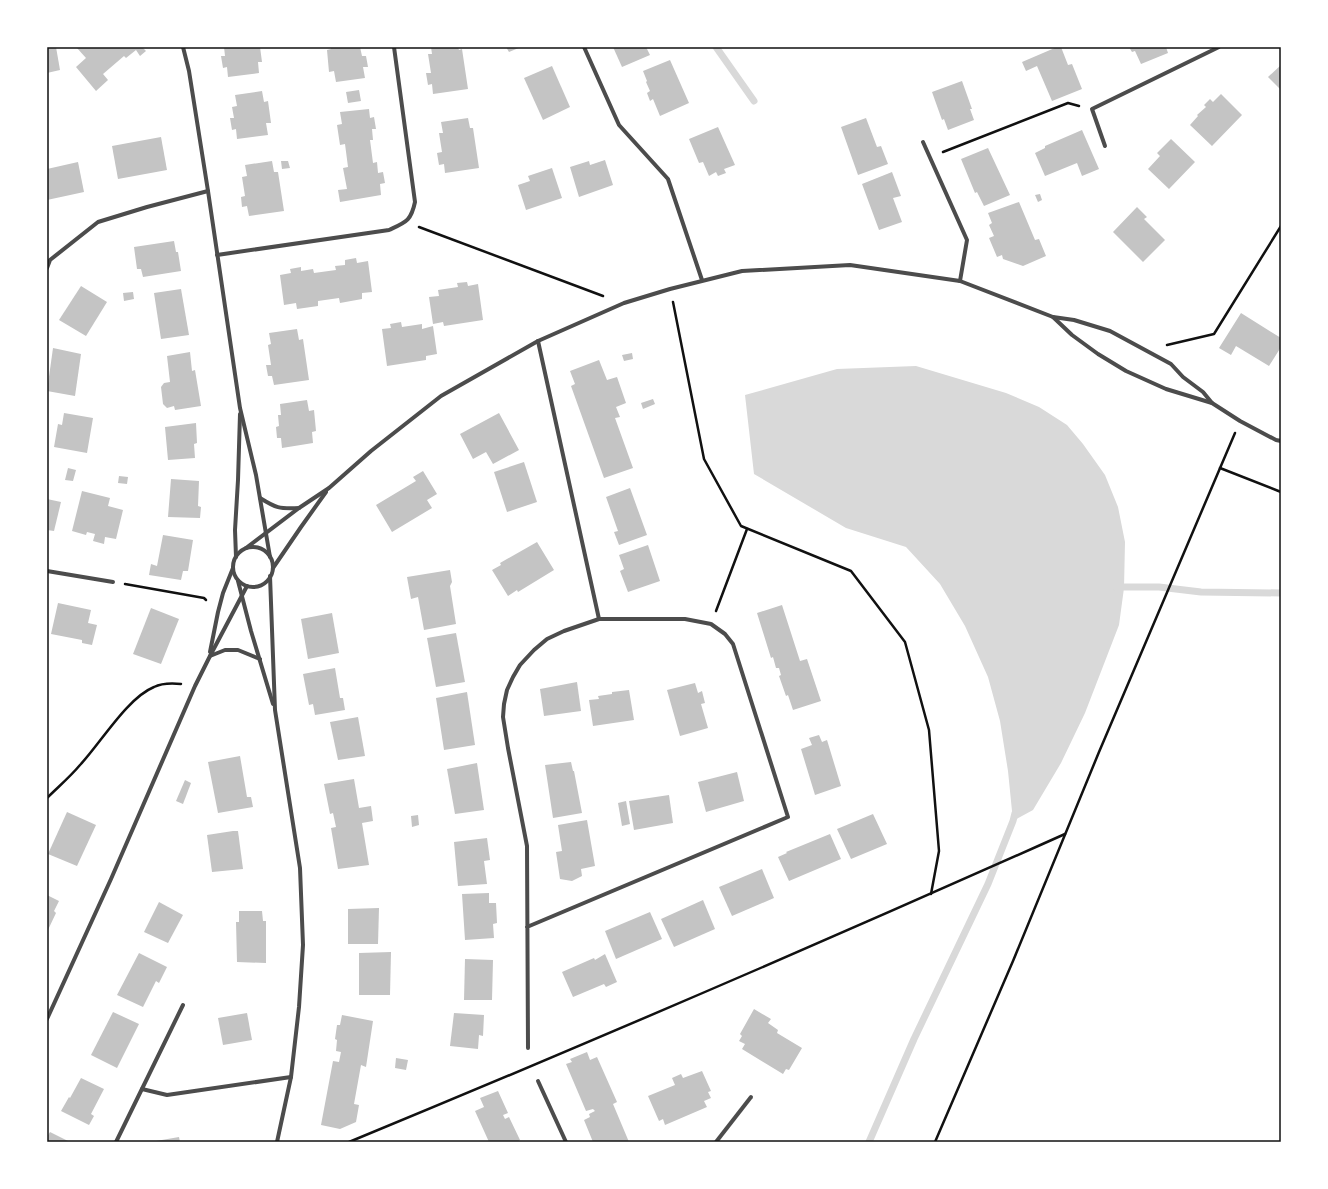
<svg xmlns="http://www.w3.org/2000/svg" width="1328" height="1189" viewBox="0 0 1328 1189" font-family="Karla,sans-serif">
	<rect width="100%" height="100%" fill="#fff"/>
	<!-- water -->
	<polygon fill="#d9d9d9" points="916,366 1006,393 1039,407 1067,425 1083,444 1105,475 1118,507 1125,542 1124,588 1119,625 1085,713 1061,763 1033,810 1013,821 1008,771 1000,721 988,677 965,626 940,584 906,547 846,528 754,474 745,395 837,369"/>
	<g fill="none" stroke-linecap="round" stroke-linejoin="round">
		<!-- stream -->
		<g stroke="#d9d9d9" stroke-width="7">
			<polyline points="716,47 754,101"/>
			<polyline points="1116,587 1159,587 1201,592 1281,593"/>
			<polyline points="869,1142 914,1039 988,884 1013,821 1015,813"/>
		</g>
	</g>
	<!-- building -->
	<g fill="#c4c4c4">
		<polygon points="47,47 56,47 60,70 47,73"/>
		<polygon points="78,47 142,47 146,51 140,56 136,50 126,58 124,56 103,74 108,80 96,91 76,67 86,58 77,48"/>
		<polygon points="224,47 260,47 262,62 258,62 259,73 228,77 227,67 223,68 221,56 225,56"/>
		<polygon points="330,47 360,47 362,56 366,56 368,67 363,67 365,78 336,82 334,71 329,72 327,50 331,49"/>
		<polygon points="431,47 458,47 459,50 462,49 468,89 433,94 432,84 428,85 426,73 431,73 428,54 432,54"/>
		<polygon points="506,47 521,47 509,52"/>
		<polygon points="613,47 646,47 650,55 622,67"/>
		<polygon points="1057,47 1061,47 1068,65 1072,64 1082,89 1052,101 1037,66 1026,71 1022,62"/>
		<polygon points="1129,47 1166,47 1168,53 1141,64 1135,51 1132,52"/>
		<polygon points="670,60 689,103 660,116 653,99 650,101 647,93 650,91 646,82 647,81 643,71"/>
		<polygon points="1281,65 1281,90 1268,77"/>
		<polygon points="552,66 570,107 543,120 524,78"/>
		<polygon points="962,81 972,109 970,109 974,120 948,130 944,119 942,120 932,92"/>
		<polygon points="359,90 361,101 348,103 346,92"/>
		<polygon points="262,91 264,102 268,101 271,123 266,123 268,135 237,139 236,129 232,130 230,118 234,118 232,107 237,106 235,95"/>
		<polygon points="1221,94 1242,115 1212,146 1190,125 1198,116 1197,115 1206,107 1204,105 1210,99 1213,102"/>
		<polygon points="369,109 370,118 374,117 376,129 372,129 373,140 370,140 373,163 377,162 378,173 383,172 385,183 380,184 381,195 340,202 338,190 347,189 343,168 348,167 345,144 340,145 337,125 342,124 340,112"/>
		<polygon points="468,118 470,128 473,128 479,168 445,173 444,164 439,165 437,153 442,152 439,133 443,133 441,122"/>
		<polygon points="866,118 877,147 881,146 888,164 858,175 841,127"/>
		<polygon points="718,127 735,165 724,169 726,173 718,176 716,172 709,176 703,162 699,163 689,139"/>
		<polygon points="1082,130 1099,169 1082,176 1077,163 1045,176 1035,153 1045,148 1045,146"/>
		<polygon points="161,137 167,170 118,179 112,146"/>
		<polygon points="1171,139 1195,162 1169,189 1148,169 1160,156 1157,153"/>
		<polygon points="988,148 1010,195 984,206 977,192 975,193 961,159"/>
		<polygon points="605,160 613,185 579,197 570,167 589,161 590,165"/>
		<polygon points="272,161 274,172 278,172 284,211 249,216 247,206 242,207 241,197 245,196 242,177 247,176 245,165"/>
		<polygon points="281,161 288,161 290,168 282,169"/>
		<polygon points="78,162 84,192 47,200 47,169"/>
		<polygon points="552,168 562,198 526,210 518,185 530,181 528,176"/>
		<polygon points="892,172 901,196 893,198 902,222 879,230 862,184"/>
		<polygon points="1040,194 1042,200 1038,202 1035,195"/>
		<polygon points="1019,202 1035,240 1039,239 1046,256 1023,266 1003,259 1002,255 997,257 989,238 994,236 989,225 992,223 988,213"/>
		<polygon points="1137,207 1147,217 1144,219 1165,240 1143,262 1113,232"/>
		<polygon points="174,241 176,252 178,252 181,271 143,277 141,269 137,269 134,247"/>
		<polygon points="356,258 357,263 368,261 372,292 362,293 362,299 340,303 339,298 318,301 318,306 297,309 296,303 284,305 280,275 291,273 290,269 301,267 301,271 313,269 314,273 336,270 335,266 345,265 345,260"/>
		<polygon points="467,282 468,286 478,284 483,320 444,326 443,322 433,324 429,297 439,296 438,290 458,287 457,283"/>
		<polygon points="81,286 107,302 86,336 59,320"/>
		<polygon points="181,289 189,335 161,339 154,293"/>
		<polygon points="133,292 134,299 124,301 123,293"/>
		<polygon points="1241,313 1281,338 1281,347 1269,366 1236,346 1231,355 1219,348"/>
		<polygon points="401,322 402,327 422,324 422,329 433,326 437,354 426,356 426,360 387,366 382,329 391,328 390,324"/>
		<polygon points="297,329 299,340 303,339 309,380 274,385 272,376 268,376 266,365 271,365 268,345 271,344 269,333"/>
		<polygon points="53,348 81,354 75,396 47,391"/>
		<polygon points="190,352 192,371 195,370 201,406 175,410 174,406 167,408 163,404 161,387 164,383 170,382 167,356"/>
		<polygon points="632,353 633,359 624,361 622,355"/>
		<polygon points="599,360 607,380 617,377 626,403 616,407 620,417 615,418 633,468 604,478 571,386 575,384 570,371"/>
		<polygon points="653,399 655,404 643,409 641,403"/>
		<polygon points="307,400 309,411 314,410 316,431 312,432 313,443 282,448 281,438 277,438 276,427 279,426 278,415 281,415 280,404"/>
		<polygon points="64,413 93,418 87,453 54,447 58,424 62,425"/>
		<polygon points="499,413 519,450 493,464 486,452 473,459 460,434"/>
		<polygon points="196,423 197,443 194,444 195,458 168,460 165,427"/>
		<polygon points="524,462 537,502 507,512 494,472"/>
		<polygon points="68,468 76,470 73,481 65,480"/>
		<polygon points="423,471 437,494 427,500 432,508 392,532 376,505 416,481 413,477"/>
		<polygon points="119,476 128,477 127,484 118,483"/>
		<polygon points="171,479 199,481 198,506 201,507 200,518 168,517"/>
		<polygon points="630,488 647,535 619,545 614,532 618,531 606,497"/>
		<polygon points="82,491 110,498 108,506 123,510 116,539 105,537 104,544 93,541 95,534 87,532 86,535 72,531"/>
		<polygon points="47,499 61,502 54,531 47,530"/>
		<polygon points="163,535 193,540 188,571 183,571 181,580 149,575 151,564 157,566"/>
		<polygon points="537,542 554,570 518,592 517,590 508,596 492,570 501,565 500,563"/>
		<polygon points="648,545 660,581 628,592 620,571 624,569 619,555"/>
		<polygon points="450,570 452,582 450,586 456,624 424,630 418,597 411,599 407,577"/>
		<polygon points="58,603 91,610 88,623 97,625 92,645 82,643 82,640 51,634"/>
		<polygon points="782,605 800,661 807,659 821,701 793,710 788,695 786,696 779,676 781,675 779,668 776,668 773,657 771,658 757,613"/>
		<polygon points="151,608 179,619 161,664 133,654"/>
		<polygon points="332,613 339,653 308,659 301,619"/>
		<polygon points="456,633 465,682 436,687 427,638"/>
		<polygon points="335,668 340,698 343,698 345,710 315,715 313,704 309,705 303,674"/>
		<polygon points="577,682 581,711 544,716 540,689"/>
		<polygon points="695,683 698,693 702,691 705,703 701,704 708,728 680,736 667,690"/>
		<polygon points="629,690 634,720 593,726 589,700 599,699 598,696 612,694 612,692"/>
		<polygon points="467,692 475,745 444,750 436,698"/>
		<polygon points="358,717 365,756 338,760 330,722"/>
		<polygon points="819,735 822,742 827,740 841,786 815,795 801,749 812,745 809,738"/>
		<polygon points="240,756 247,797 251,797 253,807 218,813 208,762"/>
		<polygon points="571,762 573,771 574,771 582,813 553,818 545,765"/>
		<polygon points="477,763 484,810 455,814 447,769"/>
		<polygon points="737,772 744,801 706,812 698,782"/>
		<polygon points="354,779 359,808 371,806 373,821 362,823 369,865 338,869 331,828 336,827 333,813 330,814 324,784"/>
		<polygon points="185,780 191,783 183,804 176,801"/>
		<polygon points="669,795 673,823 634,830 629,801"/>
		<polygon points="626,801 630,824 622,826 618,803"/>
		<polygon points="67,812 96,825 77,866 48,854"/>
		<polygon points="873,814 887,844 851,859 837,829"/>
		<polygon points="418,815 419,825 412,827 411,816"/>
		<polygon points="587,820 595,866 581,869 582,876 572,881 560,879 556,852 562,851 558,825"/>
		<polygon points="233,831 238,831 243,869 212,872 207,835"/>
		<polygon points="830,834 841,859 789,881 778,857 787,853 786,852"/>
		<polygon points="487,838 490,860 484,861 487,884 458,886 454,842"/>
		<polygon points="762,869 774,898 732,916 719,887"/>
		<polygon points="489,893 489,903 496,903 497,923 493,924 494,938 465,940 462,894"/>
		<polygon points="47,895 59,901 54,911 56,913 47,932"/>
		<polygon points="703,900 715,929 674,947 661,919"/>
		<polygon points="159,902 183,915 168,943 144,932"/>
		<polygon points="379,908 378,944 348,944 348,909"/>
		<polygon points="239,911 262,911 263,921 266,921 266,963 237,962 236,922 239,922"/>
		<polygon points="650,912 662,939 616,959 605,931"/>
		<polygon points="391,952 390,995 359,995 359,953"/>
		<polygon points="139,953 167,967 159,983 156,981 143,1007 117,995"/>
		<polygon points="605,954 617,982 606,987 604,984 573,997 562,972 594,958 595,960"/>
		<polygon points="465,959 493,960 492,1000 464,1000"/>
		<polygon points="754,1009 771,1019 768,1023 778,1030 777,1033 802,1048 789,1070 786,1069 783,1074 742,1049 745,1044 739,1041 742,1036 740,1034"/>
		<polygon points="113,1012 139,1024 117,1068 91,1055"/>
		<polygon points="247,1013 252,1040 223,1045 218,1018"/>
		<polygon points="454,1013 484,1015 483,1036 479,1035 478,1049 450,1046"/>
		<polygon points="342,1015 373,1021 366,1067 361,1065 354,1104 359,1105 356,1122 340,1129 321,1125 333,1061 339,1062 341,1052 336,1051 337,1040 335,1039 337,1025 340,1025"/>
		<polygon points="587,1052 590,1060 597,1057 617,1102 613,1104 629,1142 593,1142 584,1120 590,1117 589,1114 595,1111 593,1109 586,1111 566,1064 572,1062 570,1059"/>
		<polygon points="396,1058 408,1060 406,1070 395,1068"/>
		<polygon points="702,1071 711,1091 708,1092 711,1098 704,1101 707,1107 665,1125 663,1119 659,1121 648,1096 675,1085 672,1078 681,1074 683,1078"/>
		<polygon points="81,1078 104,1089 91,1114 94,1116 89,1125 61,1111 69,1097 70,1098"/>
		<polygon points="498,1091 508,1113 503,1115 505,1119 509,1117 520,1140 517,1142 489,1142 475,1111 484,1107 480,1098"/>
		<polygon points="50,1132 70,1142 47,1142 47,1137"/>
		<polygon points="179,1137 180,1142 156,1142 156,1141"/>
	</g>
	<g fill="none" stroke-linecap="round" stroke-linejoin="round">
		<!-- path -->
		<g stroke="#111" stroke-width="2.5">
			<polyline points="943,152 1068,103 1079,106"/>
			<polyline points="419,227 603,296"/>
			<polyline points="673,302 704,459 741,526 851,571 905,642 929,730 939,851 931,894"/>
			<polyline points="1167,345 1214,334 1281,226"/>
			<polyline points="1220,468 1281,492"/>
			<polyline points="125,584 204,598 206,600"/>
			<polyline points="716,611 747,529"/>
			<path d="M 47,798 C 58,787 70,777 80,765 C 100,744 127,698 154,687 C 162,683 171,683 181,684"/>
			<path d="M 349,1142 C 589,1043 828,940 1065,834"/>
			<polyline points="935,1142 1013,961 1099,752 1235,433"/>
		</g>
		<!-- minor -->
		<g stroke="#4c4c4c" stroke-width="4">
			<polyline points="183,47 189,71 208,191 240,408 256,475 270,557"/>
			<polyline points="584,47 619,125 668,179 702,280"/>
			<polyline points="923,142 967,240 960,281"/>
			<polyline points="1105,146 1092,109 1219,47"/>
			<path d="M 217,255 L 389,230 C 406,222 411,221 415,202 L 394,47"/>
			<polyline points="47,268 50,260 98,222 147,207 208,191"/>
			<polyline points="1053,317 1072,335 1098,354 1126,371 1166,389 1212,403 1240,421 1276,440 1281,441"/>
			<polyline points="538,341 599,619"/>
			<path d="M 260,498 C 276,508 279,509 299,508"/>
			<circle cx="253" cy="567" r="20"/>
			<polyline points="246,548 299,508 329,488 371,451 441,396 538,341 624,303 670,289 742,271 850,265 960,281 1053,317 1074,320 1110,331 1171,364 1183,377 1203,392 1212,403"/>
			<polyline points="236,557 235,530 238,480 240,414"/>
			<polyline points="273,568 301,527 326,492"/>
			<polyline points="47,571 113,582"/>
			<polyline points="270,576 275,710 300,868 303,945 299,1007 291,1077 277,1142"/>
			<polyline points="238,581 251,631 273,704"/>
			<polyline points="210,652 218,612 223,593 233,568"/>
			<polyline points="210,656 225,650 238,650 260,659"/>
			<polyline points="527,927 788,817 733,644 725,634 711,624 685,619 599,619 564,631 547,639 534,650 520,665 513,677 507,690 504,704 503,717 508,748 527,846 528,1048"/>
			<polyline points="47,1019 111,879 195,686 210,656 247,586"/>
			<polyline points="538,1081 566,1142"/>
			<polyline points="142,1089 167,1095 291,1077"/>
			<polyline points="116,1142 183,1005"/>
			<polyline points="716,1142 751,1097"/>
		</g>
	</g>
	<!-- border -->
	<rect width="1328" height="1189" fill="none" stroke="#ffffff" stroke-width="96"/>
	<rect x="48" y="48" width="1232" height="1093" fill="none" stroke="#111" stroke-width="1.5"/>
</svg>
